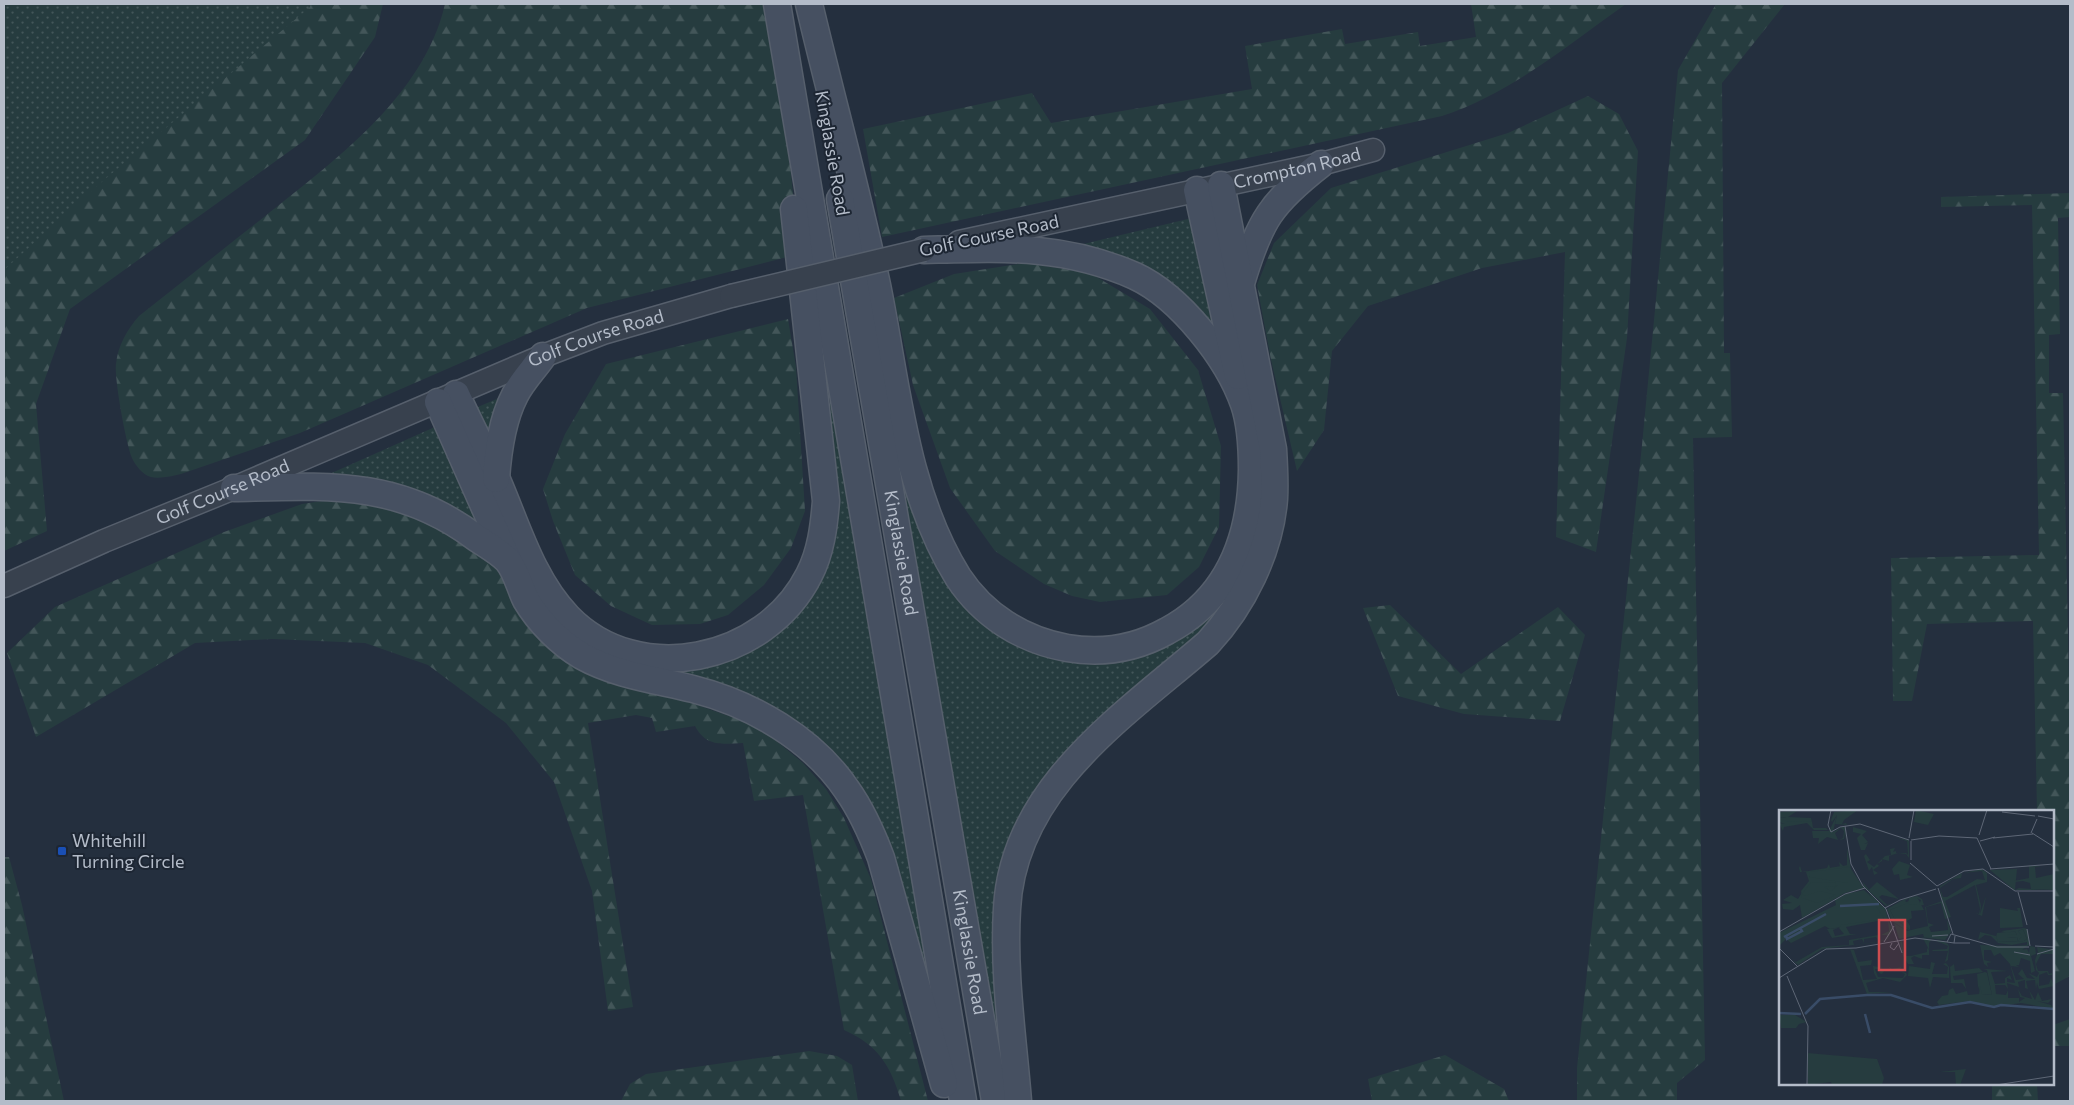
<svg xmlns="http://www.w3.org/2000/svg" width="2074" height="1105" viewBox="0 0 2074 1105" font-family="Commissioner,sans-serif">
	<defs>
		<pattern id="grass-dots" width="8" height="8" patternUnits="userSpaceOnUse" patternTransform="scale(1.25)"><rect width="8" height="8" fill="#263c3f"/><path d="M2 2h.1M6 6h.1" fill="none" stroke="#435659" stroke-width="1.8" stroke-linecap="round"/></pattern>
		<pattern id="forest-firs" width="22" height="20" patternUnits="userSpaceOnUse" patternTransform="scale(1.25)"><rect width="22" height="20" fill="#263c3f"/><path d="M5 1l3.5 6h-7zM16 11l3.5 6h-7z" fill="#435659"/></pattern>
	</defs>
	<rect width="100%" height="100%" fill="#242f3e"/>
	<!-- grass -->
	<g fill="url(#grass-dots)">
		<polygon points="4,4 311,4 311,7 4,271"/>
		<polygon points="1192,218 1217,335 1075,246"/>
		<polygon points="506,395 491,441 473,409"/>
		<polygon points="834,403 932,973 923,975 825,749 593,651 538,592 676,669 808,594 824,404"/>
		<polygon points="437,426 482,525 466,517 325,476"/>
		<polygon points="1263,431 1229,603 1027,810 1006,1047 997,1049 892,440 939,560 1064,657 1205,615"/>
	</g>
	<!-- forest -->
	<g fill="url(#forest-firs)">
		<polygon points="311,4 383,4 375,37 305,140 70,309 36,404 47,531 4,551 4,270 104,180 310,7"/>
		<path d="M 445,4 L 774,4 L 799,254 L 587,308 L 300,433 L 181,474 C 172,476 160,479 151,477 C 143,475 135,465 132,458 C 126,444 114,378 116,364 C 118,345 127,330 139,316 C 181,283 222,250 264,217 C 334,161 424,96 445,4 Z"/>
		<path d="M 1471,4 L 1626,4 C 1568,45 1510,94 1442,116 L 882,237 L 863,129 L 1032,93 L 1051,123 L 1252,89 L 1245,46 L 1342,29 L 1345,44 L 1418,32 L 1420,46 L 1476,37 Z"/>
		<polygon points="1716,4 1785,4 1722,83 1724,353 1730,353 1732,437 1693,438 1705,1060 1677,1083 1677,1101 1577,1101 1577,1068 1642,445 1678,70"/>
		<polygon points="1588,96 1619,114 1638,151 1627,338 1596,552 1556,537 1565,252 1482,268 1368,306 1332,351 1324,430 1297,471 1271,360 1257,285 1274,243 1331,188 1508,133"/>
		<polygon points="2070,193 2070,217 2058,218 2060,334 2049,335 2049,393 2063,393 2070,732 2070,976 2053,985 2053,811 2037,811 2033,621 1927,624 1912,701 1893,701 1891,558 2039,555 2032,205 1941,207 1941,197"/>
		<polygon points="1025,263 1090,273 1150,309 1198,370 1221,446 1219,527 1199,567 1167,595 1100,602 1072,596 1044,584 995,551 950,488 913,385 894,298 954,274"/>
		<polygon points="788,319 796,367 805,511 791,548 764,585 728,615 700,624 652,625 611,606 575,575 553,521 543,489 565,434 606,364"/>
		<path d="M 381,492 L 411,501 L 677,698 L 746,722 L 774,739 L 803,763 L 826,789 L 844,818 L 871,879 L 928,1101 L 901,1101 C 891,1066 878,1045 844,1030 L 803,795 L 754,801 L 743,743 C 722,744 706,747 695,726 L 656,732 L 652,718 L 636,715 L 588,723 L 633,1007 L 608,1011 L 592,891 L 554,782 L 506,723 L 428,665 L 365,643 L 272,639 L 195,643 L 36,737 L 7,653 L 55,607 L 224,532 L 302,504 Z"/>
		<polygon points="1390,605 1461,674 1558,607 1585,635 1560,721 1464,714 1398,696 1363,608"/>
		<polygon points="4,857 9,857 22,905 64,1101 4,1101"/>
		<polygon points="2070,1019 2070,1046 2053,1046 2053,1025"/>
		<polygon points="809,1051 837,1056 852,1065 858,1101 621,1101 630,1084 646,1074"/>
		<polygon points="1445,1055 1504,1089 1509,1101 1372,1101 1368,1079"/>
		<polygon points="1992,1084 2037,1084 2038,1101 1992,1101"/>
	</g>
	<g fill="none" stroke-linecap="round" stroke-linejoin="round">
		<!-- tertiary casing -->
		<g stroke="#565f6c" stroke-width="25">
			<g id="tertiary">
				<path id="s1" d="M 959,242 L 1321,164 L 1373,150"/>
				<path id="s2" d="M 4,586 L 104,541 L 234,488 L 543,356 L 603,333 L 731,296"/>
			</g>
		</g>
		<!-- secondary casing -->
		<g stroke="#565f6c" stroke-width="29">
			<g id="secondary">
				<polyline points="777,4 963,1101"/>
				<path d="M 809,4 C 831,97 857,191 877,285 C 897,383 904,490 958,577 C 983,615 1022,640 1067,648 C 1102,654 1135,649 1167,631 C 1229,598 1251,538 1252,470 C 1252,449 1251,424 1244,404 C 1228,358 1180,297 1135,276 C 1063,244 1001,248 924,250"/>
				<polyline points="1197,190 1238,376"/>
				<path id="s3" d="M 840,199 L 995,1101"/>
				<path d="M 1242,280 C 1260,220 1271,203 1321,164"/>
				<path d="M 456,394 C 469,423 484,451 497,480 C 517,526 532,580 568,617 C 638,689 765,662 809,575 C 821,552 824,526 826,501 L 794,209"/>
				<polyline points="438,402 508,560"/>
				<path d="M 496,479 C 498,450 502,420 515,395 C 522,381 534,369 543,356"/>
				<path d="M 234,488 C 325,486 397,479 475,537 C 485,544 498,551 507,560 C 516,570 520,588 526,600 C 539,622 560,643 582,656 C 616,675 657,680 693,689 C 752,704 813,739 847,790 C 862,811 872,834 881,858 L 944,1084"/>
				<path d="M 1018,1101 C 1013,1038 1003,973 1007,909 C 1013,787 1125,715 1208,643 C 1243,605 1270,551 1274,499 C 1275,482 1274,465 1273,449 L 1221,185"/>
			</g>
		</g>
		<!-- tertiary -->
		<use href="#tertiary" stroke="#38414e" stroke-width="22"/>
		<!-- secondary -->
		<use href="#secondary" stroke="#465061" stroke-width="26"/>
		<!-- tertiary-bridge casing -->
		<g stroke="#565f6c" stroke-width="25" stroke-linecap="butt">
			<polyline id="tertiary-bridge" points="731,296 924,250"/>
		</g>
		<!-- tertiary-bridge -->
		<use href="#tertiary-bridge" stroke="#38414e" stroke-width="22"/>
	</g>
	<!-- markers -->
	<rect fill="#1a4fb4" stroke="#1d2633" stroke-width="2" x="57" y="846" width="10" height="10" rx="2.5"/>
	<g text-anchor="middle" stroke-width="4" stroke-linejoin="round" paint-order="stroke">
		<!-- street labels -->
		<g font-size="18" fill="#b4bcc9" stroke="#1d2633">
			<text transform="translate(832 153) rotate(80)" y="6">Kinglassie Road</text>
			<text dy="6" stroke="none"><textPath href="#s1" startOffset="346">Crompton Road</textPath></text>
			<text transform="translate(989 236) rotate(-12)" y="6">Golf Course Road</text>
			<text dy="6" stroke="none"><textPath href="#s2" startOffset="642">Golf Course Road</textPath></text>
			<text dy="6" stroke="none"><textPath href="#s2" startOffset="238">Golf Course Road</textPath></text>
			<text dy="6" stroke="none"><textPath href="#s3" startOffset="359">Kinglassie Road</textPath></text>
			<text dy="6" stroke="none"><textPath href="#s3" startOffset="764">Kinglassie Road</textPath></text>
		</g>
		<!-- poi labels -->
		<g font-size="18" fill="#b4bcc9" stroke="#1d2633" text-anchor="start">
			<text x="72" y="847">Whitehill<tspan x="72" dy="21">Turning Circle</tspan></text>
		</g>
	</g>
	<!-- overview -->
	<g transform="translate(1779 810)">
		<rect width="275" height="275" fill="#242f3e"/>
		<path d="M 79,0 L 65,10 L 63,14 L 67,13 L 68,15 L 56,14 L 58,5 L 53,12 L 52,10 L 55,2 ZM 137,0 L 155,4 L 149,15 L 135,12 ZM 18,1 L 9,7 L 32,8 L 33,12 L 7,12 L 7,8 L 0,7 L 0,2 ZM 74,17 L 88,21 L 83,25 L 89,32 L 85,34 L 89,33 L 86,40 L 82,40 L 78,28 L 82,24 L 74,22 ZM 118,28 L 129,30 L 130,31 L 130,48 L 127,44 L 119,43 L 110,46 L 110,51 L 103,49 L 103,51 L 98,54 L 100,56 L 94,60 L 99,63 L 95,65 L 93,57 L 90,61 L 85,46 L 87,44 L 91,50 L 88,52 L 95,57 L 106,46 L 112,45 L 111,39 L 116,38 L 114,42 L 117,41 L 117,43 L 127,43 L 129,45 L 128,31 ZM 68,38 L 72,59 L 85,78 L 66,83 L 23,108 L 21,95 L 14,100 L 4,99 L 3,94 L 13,93 L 4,90 L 12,85 L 19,89 L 31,70 L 29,62 L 21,62 L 20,58 L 21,56 L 23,62 L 48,58 L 50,54 L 51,58 L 61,57 L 60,52 L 64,56 L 68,55 ZM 120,51 L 131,55 L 128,65 L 134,67 L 121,70 L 120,64 L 115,65 L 113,59 ZM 238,59 L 236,80 L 240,78 L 266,80 L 235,80 L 211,60 ZM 85,80 L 100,94 L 105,109 L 51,119 L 46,116 L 12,133 L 7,129 L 0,136 L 0,123 L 57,95 L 56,90 L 67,84 ZM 138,87 L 145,100 L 132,101 L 133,108 L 128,111 L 131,116 L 131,120 L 115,108 L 111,100 ZM 221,98 L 239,101 L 238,98 L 241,98 L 244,117 L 221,118 ZM 244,119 L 248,129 L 245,131 L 219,132 L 217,127 L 218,123 L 236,121 L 238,125 L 228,125 L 228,128 L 238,127 L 239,131 L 242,126 L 239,121 ZM 206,162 L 208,163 L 213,185 L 202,184 L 199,176 L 198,164 ZM 0,205 L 16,205 L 28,212 L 20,214 L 17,218 L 2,218 Z" fill="#263c3f"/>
		<path d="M 58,5 L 54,22 L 65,16 L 67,20 L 67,31 L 66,22 L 65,29 L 60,30 L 64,28 L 65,21 L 62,18 L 56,23 L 59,30 L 48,27 L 39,34 L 40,28 L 34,28 L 33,21 L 50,21 ZM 0,7 L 7,8 L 7,11 L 33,12 L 34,18 L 47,18 L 49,20 L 35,20 L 28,13 L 5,17 L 4,21 L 0,13 L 6,14 L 0,12 ZM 61,53 L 62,56 L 71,57 L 31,62 L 30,67 L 69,73 L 59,73 L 59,75 L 52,81 L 45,77 L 56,76 L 57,73 L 32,72 L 23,84 L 26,86 L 41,81 L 57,85 L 39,93 L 23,88 L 22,81 L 30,71 L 27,62 L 62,56 ZM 250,56 L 262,56 L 256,57 L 257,68 L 275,64 L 275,80 L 252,79 L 251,73 L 244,71 L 236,72 L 236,77 L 235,79 L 235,71 L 250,68 ZM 202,59 L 207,62 L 208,63 L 208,72 L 197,75 L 202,96 L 201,104 L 207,86 L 203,106 L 196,103 L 200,104 L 201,99 L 196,75 L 166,91 L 172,107 L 166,109 L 162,93 L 147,97 L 149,113 L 155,115 L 150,117 L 152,122 L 169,120 L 168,109 L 172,122 L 166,130 L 141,127 L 145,127 L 144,124 L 120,129 L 115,113 L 128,121 L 149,116 L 146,97 L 163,91 L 161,76 L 183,63 L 182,68 L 174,69 L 161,78 L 164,87 L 168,87 L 198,69 L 206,70 L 203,61 L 185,63 ZM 84,72 L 90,80 L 98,72 L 120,89 L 103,85 L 100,87 L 108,95 L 118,91 L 107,96 L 85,77 ZM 89,82 L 106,98 L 109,109 L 67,117 L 71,124 L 78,124 L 53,128 L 48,119 L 59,118 L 54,120 L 56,126 L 65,124 L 60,118 L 62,115 L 105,109 ZM 138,86 L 143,89 L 145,95 L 140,95 L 142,90 L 138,88 L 138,95 L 129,94 L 130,88 L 126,91 L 129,93 L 111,100 L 115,108 L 131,120 L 125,119 L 113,111 L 108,99 L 122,91 L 128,88 ZM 109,111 L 114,119 L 108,130 L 105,131 L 43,139 L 19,155 L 13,150 L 17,152 L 43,137 L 70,135 L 70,130 L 99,125 L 101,131 L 107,130 L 109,125 L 102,125 L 110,121 ZM 97,127 L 100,132 L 75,135 L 74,131 L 83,129 L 85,133 L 85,129 ZM 245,118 L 248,119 L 251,134 L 243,140 L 248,139 L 250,143 L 251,136 L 256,137 L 257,144 L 252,146 L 256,161 L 252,163 L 251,151 L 242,148 L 240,155 L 245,159 L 240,155 L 237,155 L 240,157 L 232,156 L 237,170 L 245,169 L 239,164 L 243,159 L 248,168 L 256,169 L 249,163 L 258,167 L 260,163 L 257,160 L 256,150 L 259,142 L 258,137 L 275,140 L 275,144 L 262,144 L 257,154 L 259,161 L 269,161 L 270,164 L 273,163 L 273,165 L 269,165 L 268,162 L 260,165 L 260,176 L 270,174 L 272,168 L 275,176 L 260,179 L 258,173 L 257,179 L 256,170 L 247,171 L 249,179 L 246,178 L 246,170 L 239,172 L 240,177 L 228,173 L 229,179 L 226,175 L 216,175 L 217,184 L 227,185 L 229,180 L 229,188 L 240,188 L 240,192 L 246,188 L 241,187 L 239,179 L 243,186 L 253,189 L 250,180 L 256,190 L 259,182 L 263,191 L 273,189 L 269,193 L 258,191 L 272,195 L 275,199 L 242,193 L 215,197 L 191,191 L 160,195 L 158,192 L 163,186 L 169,185 L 170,180 L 174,178 L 177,184 L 188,181 L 189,185 L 200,184 L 201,176 L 203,184 L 213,185 L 208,160 L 204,160 L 208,159 L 229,161 L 212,162 L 216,174 L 226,173 L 226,168 L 231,165 L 233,170 L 228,168 L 228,172 L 236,173 L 231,154 L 221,143 L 215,146 L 212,140 L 205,140 L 205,150 L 213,152 L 208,153 L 209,157 L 205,154 L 201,135 L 236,136 L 248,135 L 248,132 L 233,135 L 219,133 L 212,126 L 206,125 L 199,130 L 201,122 L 217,126 L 219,132 L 245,131 L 248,129 L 244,119 L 239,121 L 243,126 L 239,131 L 238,127 L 228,128 L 228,124 L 238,125 L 236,121 L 228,123 L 222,121 ZM 144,128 L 164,131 L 169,134 L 170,137 L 169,150 L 166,152 L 169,141 L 154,141 L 153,140 L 168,139 L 169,136 L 153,129 L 150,133 L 150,145 L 143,145 L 143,149 L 135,146 L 132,148 L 135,154 L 129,154 L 124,146 L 121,132 L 123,131 L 125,146 L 132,146 L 148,142 L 148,138 L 150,140 ZM 71,139 L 75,140 L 79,152 L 93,150 L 92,155 L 81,156 L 84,170 L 98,169 L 95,163 L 94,156 L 100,157 L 102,162 L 102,156 L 103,159 L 111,159 L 109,156 L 113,159 L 122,157 L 121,161 L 106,160 L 103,164 L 100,163 L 101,159 L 96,159 L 99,167 L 124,168 L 126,164 L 122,162 L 127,163 L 128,165 L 121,172 L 104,168 L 87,173 L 90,182 L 113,182 L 88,184 ZM 152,152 L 156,153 L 153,164 L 168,164 L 169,157 L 164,154 L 167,153 L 170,157 L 170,168 L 154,167 L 151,178 L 149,168 L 129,166 L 130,156 L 151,159 ZM 175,154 L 176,161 L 200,158 L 204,162 L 174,166 L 175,170 L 185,169 L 187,179 L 183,173 L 172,173 L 171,157 ZM 28,243 L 98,249 L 105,268 L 103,275 L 53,275 L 52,272 L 29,275 ZM 187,259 L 181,275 L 177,275 L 176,262 L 161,262 Z" fill="#263c3f" fill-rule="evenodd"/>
		<path fill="none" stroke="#394c67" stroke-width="2.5" d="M 61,96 L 100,94M 7,126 L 8,129 L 23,121 L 21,118M 5,127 L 47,104M 0,203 L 22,204M 26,204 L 41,189 L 88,185 L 112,185 L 153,198 L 191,192 L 215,197 L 222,195 L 275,199M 86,204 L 91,223"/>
		<path fill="none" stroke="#5e6776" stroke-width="1" d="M 52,0 L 49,15 L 52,22 L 61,17 L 81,14 L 130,30M 223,2 L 256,6M 259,6 L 275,9M 66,16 L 72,54 L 84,76 L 107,99 L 123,143M 252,23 L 258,9M 253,23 L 275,37M 200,25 L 208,0M 130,28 L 135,0M 214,28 L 254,24M 132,30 L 160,26 L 198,28 L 212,59M 132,31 L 132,50M 201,31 L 216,27M 131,53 L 158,76M 211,59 L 275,54M 158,76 L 185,61 L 204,59 L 236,81 L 275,81M 159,78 L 174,124M 239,82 L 248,115M 106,98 L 121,90 L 157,79M 248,119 L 251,136M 0,122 L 66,84 L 86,78M 153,126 L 169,125M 176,126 L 175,133 L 168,132 L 172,124 L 218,137 L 250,137M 105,132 L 115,116M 113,133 L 111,137 L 115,140 L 120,133M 175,133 L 191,133M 256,136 L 275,137M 0,138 L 19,157M 235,142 L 251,145M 258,144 L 275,139M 8,166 L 29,216 L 28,275M 0,168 L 47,139 L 77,138 L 136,128 L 168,132M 217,275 L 275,266"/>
		<path fill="#ce4d50" fill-opacity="0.15" stroke="#ce4d50" stroke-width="2.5" d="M 100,110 L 126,110 L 126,160 L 100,160 Z"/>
		<rect width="275" height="275" fill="none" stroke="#b4bcc9" stroke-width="2.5"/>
	</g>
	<!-- border -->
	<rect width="2074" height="1105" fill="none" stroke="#b4bcc9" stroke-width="10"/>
</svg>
